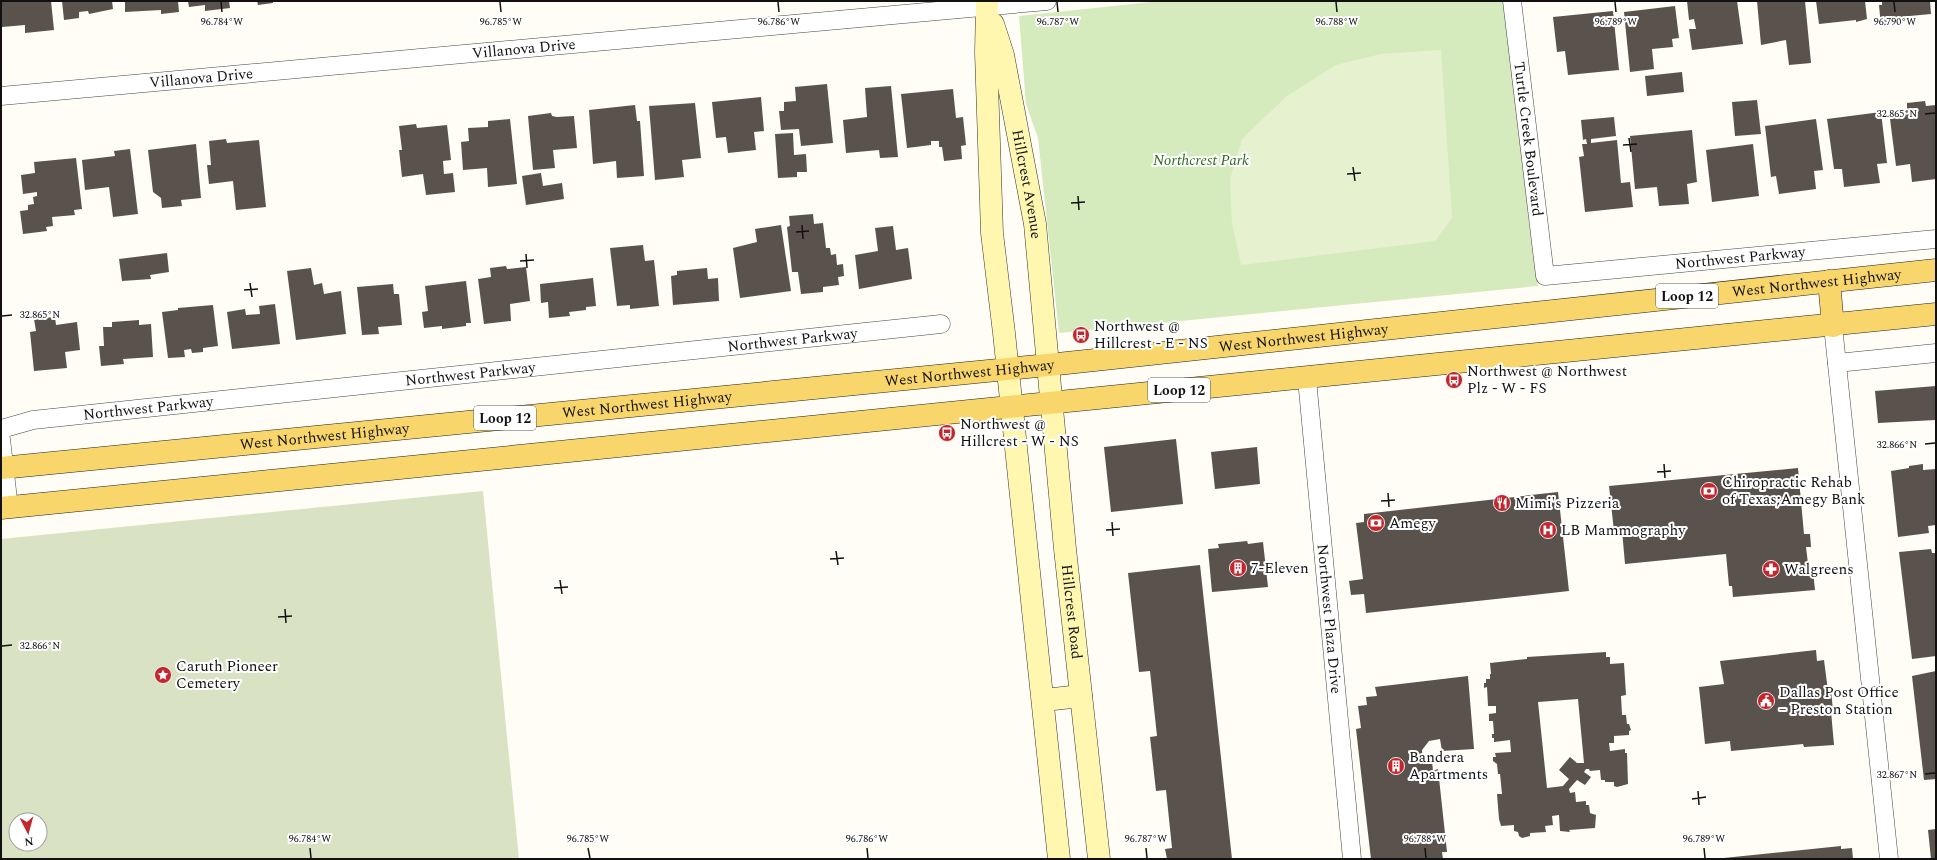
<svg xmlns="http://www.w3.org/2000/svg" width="1937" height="860" viewBox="0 0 1937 860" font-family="Spectral,serif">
	<rect width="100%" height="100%" fill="#fffdf5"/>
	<!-- green -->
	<polygon fill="#d5ebbd" points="1160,1 1506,1 1538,286 1059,333 1038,138 1026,104 1019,16"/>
	<!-- cemetery -->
	<path fill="#d9e3c4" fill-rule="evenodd" d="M 483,491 L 519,859 L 1,859 L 1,539 ZM 16,820 L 40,820 L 40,844 L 16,844 Z"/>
	<!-- pitch -->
	<polygon fill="#e6f2cf" points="1441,50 1452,218 1435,241 1241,265 1232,223 1230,179 1242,139 1287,96 1336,65 1381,54"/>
	<!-- building -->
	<g fill="#5a524d" fill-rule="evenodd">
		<polygon points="1,1 51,1 54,30 25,33 25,25 2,27"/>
		<polygon points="62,1 112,1 113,9 89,14 88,11 79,12 79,18 64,20"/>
		<polygon points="125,1 178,1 179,12 161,14 161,10 125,12"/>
		<polygon points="188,1 229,1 230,8 205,11 205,5 189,7"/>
		<polygon points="257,1 273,1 273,3 258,5"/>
		<polygon points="1687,1 1737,1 1743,44 1692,50 1689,29 1696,29 1694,19 1689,20"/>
		<polygon points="1757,1 1805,1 1811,63 1789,65 1786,40 1761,45"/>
		<polygon points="1816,1 1865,1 1867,19 1856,22 1856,20 1819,24"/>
		<polygon points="1882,1 1930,1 1931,14 1899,17 1900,24 1881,26 1879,5 1882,5"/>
		<polygon points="1675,6 1679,38 1672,39 1673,47 1652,49 1654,69 1630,72 1624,12"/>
		<polygon points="1613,11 1619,70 1568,75 1565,51 1557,52 1553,17"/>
		<polygon points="1682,72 1684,92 1647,96 1645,76"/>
		<polygon points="827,84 833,143 801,146 799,129 781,130 779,111 784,111 784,102 796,101 795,87"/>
		<polygon points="891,86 898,157 880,158 879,150 846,153 843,120 867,117 865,88"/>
		<polygon points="953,89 956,118 963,117 966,145 961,146 962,159 944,161 942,147 939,147 939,141 931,141 931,145 907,148 901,94"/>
		<polygon points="761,97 764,131 754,132 756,150 728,153 726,137 716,138 712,102"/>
		<polygon points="1757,100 1761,134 1735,136 1732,102"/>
		<polygon points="1925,101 1926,106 1936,105 1936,179 1912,182 1910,164 1896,166 1889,111 1907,109 1907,103"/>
		<polygon points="695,103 701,158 682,160 684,177 655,180 649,106"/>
		<polygon points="635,105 637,121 640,121 644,176 617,178 616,161 593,164 589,110"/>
		<polygon points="1881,112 1887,163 1877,164 1880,183 1844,187 1842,169 1834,169 1827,119"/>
		<polygon points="551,113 552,116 557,117 574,116 577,148 553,150 555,168 533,170 528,116"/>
		<polygon points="1614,117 1616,136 1591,139 1591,143 1617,140 1621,183 1630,182 1633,207 1585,212 1579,157 1584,156 1582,144 1587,144 1586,139 1583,140 1581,120"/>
		<polygon points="510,119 517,184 488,187 487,168 463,170 461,142 469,141 468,128 488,127 488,121"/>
		<polygon points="1816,119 1823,170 1814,171 1816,189 1779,194 1776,176 1771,177 1765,126"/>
		<polygon points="416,124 417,128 447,125 451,160 443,161 444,174 453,173 455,192 426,195 423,174 402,177 399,150 402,150 399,126"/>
		<polygon points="1692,130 1697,182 1687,184 1689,204 1659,206 1657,187 1635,189 1630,136"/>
		<polygon points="793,133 794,155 806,154 807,172 797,172 797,177 778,178 775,134"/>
		<polygon points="226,139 227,143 259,140 266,207 236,210 233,181 209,184 207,165 211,165 209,141"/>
		<polygon points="196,144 201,198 181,200 182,206 162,208 161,198 153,192 148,150"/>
		<polygon points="1753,144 1759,196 1712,202 1706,150"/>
		<polygon points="130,149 138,214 113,217 109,187 85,190 82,160 115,156 114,151"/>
		<polygon points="76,158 82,209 74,210 75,215 52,217 53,226 46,227 47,231 23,234 20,211 28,210 28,205 34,204 33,197 37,196 37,192 23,194 21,175 35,173 34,162"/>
		<polygon points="541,173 543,186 562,183 564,199 526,205 522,176"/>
		<polygon points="813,214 814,224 823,223 826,248 830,248 831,255 836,254 837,265 843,264 844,276 838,277 839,285 823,287 823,292 801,294 798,272 792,272 787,227 790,226 789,216"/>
		<polygon points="781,225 791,291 740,298 733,248 757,242 755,229"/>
		<polygon points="893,226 896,250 908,248 912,279 859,289 855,255 878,251 875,228"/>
		<polygon points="643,245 645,261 654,260 659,306 630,309 630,305 617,306 610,248"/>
		<polygon points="167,253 169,272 150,275 151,279 122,281 119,259"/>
		<polygon points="506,266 507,269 526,267 530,301 510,304 511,321 484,324 478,279 491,277 490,268"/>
		<polygon points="311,268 314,285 322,283 324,294 341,291 346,334 296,340 287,271"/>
		<polygon points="707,268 708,279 718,278 719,301 673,305 671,276 677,275 677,271"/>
		<polygon points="593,278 596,306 586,307 586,310 569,312 570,316 549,318 548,302 541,303 540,284"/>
		<polygon points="466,281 471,323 466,323 466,326 442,329 442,326 424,328 422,312 428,311 425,286"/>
		<polygon points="393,284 394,294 399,294 402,325 378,327 379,334 362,335 357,287"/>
		<polygon points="275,304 280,344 232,349 227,312 245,309 246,315 260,314 259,306"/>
		<polygon points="213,305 218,346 203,348 203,352 192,353 191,349 184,350 185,357 168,358 162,312 178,310 178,308"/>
		<polygon points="55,317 56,325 77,322 80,350 65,352 67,368 34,371 30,332 36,331 34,319"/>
		<polygon points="139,320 139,325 151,324 153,357 123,359 124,364 101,366 99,346 104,346 103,327 112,327 112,322"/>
		<polygon points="1936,386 1936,420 1878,423 1875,391"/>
		<polygon points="1176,439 1183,504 1111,512 1104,447"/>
		<polygon points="1257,447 1260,484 1215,489 1211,452"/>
		<polygon points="1923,464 1923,470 1936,469 1936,525 1928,526 1929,533 1898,537 1891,471 1909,468 1909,466"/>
		<polygon points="1798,468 1804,534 1810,534 1811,547 1806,547 1809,572 1813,571 1815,590 1733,597 1732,586 1729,586 1726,554 1625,564 1622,530 1614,531 1609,486"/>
		<polygon points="1558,492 1569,591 1366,613 1364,594 1351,595 1349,581 1363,579 1356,523 1364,522 1364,514"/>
		<polygon points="1247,541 1248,544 1263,542 1268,587 1212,592 1208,549 1219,548 1218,544"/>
		<polygon points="1931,549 1932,553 1936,553 1936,656 1912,659 1899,552"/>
		<polygon points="1200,565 1232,859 1167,859 1165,849 1172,848 1166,790 1156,791 1150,737 1157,736 1150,671 1139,672 1128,573"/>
		<polygon points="1816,650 1817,661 1824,660 1828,691 1831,690 1833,711 1831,711 1834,745 1804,747 1803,744 1731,751 1730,741 1705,744 1699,687 1724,684 1720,661"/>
		<path d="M 1606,652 L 1606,657 L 1610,657 L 1610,664 L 1624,663 L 1626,695 L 1621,696 L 1622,715 L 1626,715 L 1627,724 L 1629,724 L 1631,730 L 1629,731 L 1629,735 L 1614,736 L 1614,743 L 1609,743 L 1610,751 L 1625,749 L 1625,753 L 1627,753 L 1628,784 L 1617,787 L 1614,786 L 1614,782 L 1605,782 L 1605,780 L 1601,780 L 1600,770 L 1590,771 L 1589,769 L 1586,769 L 1584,772 L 1591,777 L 1585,785 L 1577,780 L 1569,789 L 1570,793 L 1575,792 L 1576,802 L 1586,801 L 1586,805 L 1589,805 L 1590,813 L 1596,815 L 1595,828 L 1569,830 L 1570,832 L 1560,831 L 1559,815 L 1552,816 L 1553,825 L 1545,826 L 1546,832 L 1530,833 L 1530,836 L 1522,838 L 1519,836 L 1518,832 L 1514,831 L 1514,825 L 1501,826 L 1499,819 L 1497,794 L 1502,794 L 1500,774 L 1498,774 L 1497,764 L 1493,761 L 1493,757 L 1496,757 L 1495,753 L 1511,752 L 1510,740 L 1494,742 L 1494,738 L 1492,738 L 1492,734 L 1494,734 L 1493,721 L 1489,721 L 1489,714 L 1496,713 L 1496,706 L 1488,706 L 1487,687 L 1484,688 L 1484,683 L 1486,683 L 1486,679 L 1490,679 L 1490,674 L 1491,674 L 1490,663 L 1527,659 L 1527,657 ZM 1578,699 L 1584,763 L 1577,763 L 1570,757 L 1559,770 L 1569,779 L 1563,786 L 1547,788 L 1538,702 Z"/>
		<polygon points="1936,671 1936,779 1924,780 1912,676"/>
		<polygon points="1468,676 1474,749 1442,751 1440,739 1429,741 1422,750 1423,762 1432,761 1433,771 1438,769 1447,852 1442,852 1443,859 1371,859 1356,729 1361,728 1358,706 1367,705 1366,697 1377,696 1375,687"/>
		<polygon points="1936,829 1936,859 1931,859 1928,830"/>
		<polygon points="1841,846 1841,849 1852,848 1853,859 1714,859"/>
	</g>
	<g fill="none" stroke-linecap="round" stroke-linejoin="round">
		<!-- street casing -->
		<g stroke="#444" stroke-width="19">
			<g id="street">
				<path id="s1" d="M 1512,1 L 1545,276 L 1936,239"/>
				<path id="s2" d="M 1,96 L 1047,1"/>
				<polyline points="1833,326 1889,859"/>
				<polyline points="1837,363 1936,353"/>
				<path id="s3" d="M 1307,379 L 1352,859"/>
				<path id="s4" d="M 1,429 L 33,420 L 941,324"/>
				<polyline points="1,439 9,508"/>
			</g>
		</g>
		<!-- secondary casing -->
		<g stroke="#333" stroke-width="23">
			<g id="secondary">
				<polyline points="987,1 986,53 992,233 1004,333 1059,859"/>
				<path id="s5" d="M 993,24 L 1003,55 L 1035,224 L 1065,549 L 1099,859"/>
				<polyline points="1044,700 1081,696"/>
			</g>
		</g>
		<!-- primary casing -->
		<g stroke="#222" stroke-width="23">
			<g id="primary">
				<polyline points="1829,281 1833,326"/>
				<path id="s6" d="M 1,468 L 1048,365 L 1936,270"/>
				<polyline points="1,508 1936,314"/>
			</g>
		</g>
		<!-- street -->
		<use href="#street" stroke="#fff" stroke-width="18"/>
		<!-- secondary -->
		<use href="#secondary" stroke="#fff6b0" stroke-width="22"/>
		<!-- primary -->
		<use href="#primary" stroke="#f9d66b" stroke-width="22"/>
	</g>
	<!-- ticks -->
	<path fill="none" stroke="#111" stroke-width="1.5" d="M 221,2 L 222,12M 500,2 L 501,12M 778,2 L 779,12M 1057,2 L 1058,12M 1336,2 L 1337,12M 1615,2 L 1616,12M 1894,2 L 1895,12M 1925,114 L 1935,113M 1629,138 L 1631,152M 1623,145 L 1637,144M 1353,167 L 1355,181M 1347,174 L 1361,173M 1078,196 L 1079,210M 1071,203 L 1085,202M 802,225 L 803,239M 796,232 L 809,231M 526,254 L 527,268M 520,261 L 534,260M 250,283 L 252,297M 244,290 L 258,289M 2,316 L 12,315M 1925,444 L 1935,443M 1664,464 L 1665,478M 1657,472 L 1671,471M 1388,493 L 1389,507M 1381,501 L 1395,500M 1112,522 L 1113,536M 1106,530 L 1120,529M 836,551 L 838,565M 830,559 L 844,558M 560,580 L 562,594M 554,588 L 568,587M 285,609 L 286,623M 278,617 L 292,616M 2,646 L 12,645M 1925,774 L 1935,773M 1698,791 L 1699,805M 1692,799 L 1706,797M 310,848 L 311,858M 588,848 L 590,858M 867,848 L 868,858M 1146,848 L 1147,858M 1425,848 L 1426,858M 1704,848 L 1705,858"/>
	<!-- icons -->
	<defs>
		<g id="bus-disc" transform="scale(0.9)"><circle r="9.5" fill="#c4262e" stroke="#fff"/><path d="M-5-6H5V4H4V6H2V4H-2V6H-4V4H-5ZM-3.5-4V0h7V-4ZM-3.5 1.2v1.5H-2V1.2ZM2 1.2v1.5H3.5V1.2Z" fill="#fff"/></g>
		<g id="bank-disc" transform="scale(0.9)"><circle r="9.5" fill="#c4262e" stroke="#fff"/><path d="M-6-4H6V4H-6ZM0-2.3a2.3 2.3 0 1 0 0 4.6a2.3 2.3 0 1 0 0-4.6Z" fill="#fff"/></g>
		<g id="restaurant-disc" transform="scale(0.9)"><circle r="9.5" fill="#c4262e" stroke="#fff"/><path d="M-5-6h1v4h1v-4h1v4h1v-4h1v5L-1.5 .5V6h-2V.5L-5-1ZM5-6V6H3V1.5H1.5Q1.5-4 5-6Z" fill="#fff"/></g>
		<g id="hospital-disc" transform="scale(0.9)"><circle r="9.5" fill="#c4262e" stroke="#fff"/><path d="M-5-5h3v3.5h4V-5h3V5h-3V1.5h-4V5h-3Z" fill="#fff"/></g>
		<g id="building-disc" transform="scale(0.9)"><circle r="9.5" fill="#c4262e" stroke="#fff"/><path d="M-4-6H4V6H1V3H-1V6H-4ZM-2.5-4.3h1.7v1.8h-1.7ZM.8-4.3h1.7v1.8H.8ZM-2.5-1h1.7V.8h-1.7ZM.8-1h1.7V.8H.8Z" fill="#fff"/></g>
		<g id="pharmacy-disc" transform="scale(0.9)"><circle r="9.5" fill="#c4262e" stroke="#fff"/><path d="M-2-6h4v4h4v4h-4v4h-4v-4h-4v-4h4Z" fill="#fff"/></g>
		<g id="sight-disc" transform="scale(0.9)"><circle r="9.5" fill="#c4262e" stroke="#fff"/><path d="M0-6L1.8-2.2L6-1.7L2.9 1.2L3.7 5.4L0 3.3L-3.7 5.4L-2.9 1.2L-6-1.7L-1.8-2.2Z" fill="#fff"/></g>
		<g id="civic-disc" transform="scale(0.9)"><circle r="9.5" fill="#c4262e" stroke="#fff"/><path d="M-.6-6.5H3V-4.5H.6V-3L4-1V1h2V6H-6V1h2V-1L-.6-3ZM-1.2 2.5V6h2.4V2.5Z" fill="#fff"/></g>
	</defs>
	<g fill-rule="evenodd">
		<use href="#bus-disc" x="1081" y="335"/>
		<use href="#bus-disc" x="1454" y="380"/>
		<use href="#bus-disc" x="947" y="433"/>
		<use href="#bank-disc" x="1709" y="491"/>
		<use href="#restaurant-disc" x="1502" y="503"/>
		<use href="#bank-disc" x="1376" y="523"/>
		<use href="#hospital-disc" x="1548" y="530"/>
		<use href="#building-disc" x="1238" y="568"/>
		<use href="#pharmacy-disc" x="1771" y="569"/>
		<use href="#sight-disc" x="163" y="675"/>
		<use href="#civic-disc" x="1766" y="701"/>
		<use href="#building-disc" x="1396" y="766"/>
	</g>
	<g text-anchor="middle" stroke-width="4" stroke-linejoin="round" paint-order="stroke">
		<!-- shield labels -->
		<g fill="#fff" stroke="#585858" stroke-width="1">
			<rect x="1656" y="284" width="62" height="24" rx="3"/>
			<rect x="1148" y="378" width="62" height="24" rx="3"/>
			<rect x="474" y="406" width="62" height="24" rx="3"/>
		</g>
		<g font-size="14" font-weight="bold" fill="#111">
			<text x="1687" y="301">Loop 12</text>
			<text x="1179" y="395">Loop 12</text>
			<text x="505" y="423">Loop 12</text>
		</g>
		<!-- street labels -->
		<g font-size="15" fill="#111" stroke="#fff">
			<text dy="5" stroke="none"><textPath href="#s2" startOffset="525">Villanova Drive</textPath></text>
			<text dy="5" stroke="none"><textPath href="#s2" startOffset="201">Villanova Drive</textPath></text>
			<text dy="5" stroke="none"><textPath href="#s1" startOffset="139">Turtle Creek Boulevard</textPath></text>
			<text dy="5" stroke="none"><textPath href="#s5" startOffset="164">Hillcrest Avenue</textPath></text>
			<text dy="5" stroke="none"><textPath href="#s1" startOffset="473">Northwest Parkway</textPath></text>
			<text dy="5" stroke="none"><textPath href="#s6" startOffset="1825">West Northwest Highway</textPath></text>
			<text dy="5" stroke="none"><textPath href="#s6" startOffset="1309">West Northwest Highway</textPath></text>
			<text dy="5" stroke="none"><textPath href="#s4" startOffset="797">Northwest Parkway</textPath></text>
			<text dy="5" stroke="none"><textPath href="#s6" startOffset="973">West Northwest Highway</textPath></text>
			<text dy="5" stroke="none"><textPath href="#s4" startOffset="473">Northwest Parkway</textPath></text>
			<text dy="5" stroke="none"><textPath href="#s6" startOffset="649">West Northwest Highway</textPath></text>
			<text dy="5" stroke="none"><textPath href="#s4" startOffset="149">Northwest Parkway</textPath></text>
			<text dy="5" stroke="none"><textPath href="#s6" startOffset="325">West Northwest Highway</textPath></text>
			<text dy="5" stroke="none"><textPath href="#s5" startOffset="594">Hillcrest Road</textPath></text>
			<text dy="5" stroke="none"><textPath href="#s3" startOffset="241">Northwest Plaza Drive</textPath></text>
		</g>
		<!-- park labels -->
		<g font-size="15" font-style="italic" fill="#2f6b1f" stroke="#fff">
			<text x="1201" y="165">Northcrest Park</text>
		</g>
		<!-- poi labels -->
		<g font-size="15" fill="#111" stroke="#fff" text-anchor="start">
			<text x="1094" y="331">Northwest @<tspan x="1094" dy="17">Hillcrest - E - NS</tspan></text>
			<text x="1467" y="376">Northwest @ Northwest<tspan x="1467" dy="17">Plz - W - FS</tspan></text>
			<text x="960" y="429">Northwest @<tspan x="960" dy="17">Hillcrest - W - NS</tspan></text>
			<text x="1722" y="487">Chiropractic Rehab<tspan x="1722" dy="17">of Texas;Amegy Bank</tspan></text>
			<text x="1515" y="508">Mimi's Pizzeria</text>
			<text x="1389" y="528">Amegy</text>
			<text x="1561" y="535">LB Mammography</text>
			<text x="1251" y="573">7-Eleven</text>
			<text x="1784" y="574">Walgreens</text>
			<text x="176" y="671">Caruth Pioneer<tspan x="176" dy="17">Cemetery</tspan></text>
			<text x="1779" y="697">Dallas Post Office<tspan x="1779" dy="17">– Preston Station</tspan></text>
			<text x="1409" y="762">Bandera<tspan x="1409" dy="17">Apartments</tspan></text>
		</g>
	</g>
	<g font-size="10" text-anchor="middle" fill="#111" stroke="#fff" stroke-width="4" stroke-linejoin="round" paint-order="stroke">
		<text x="222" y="25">96.784°W</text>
		<text x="501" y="25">96.785°W</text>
		<text x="779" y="25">96.786°W</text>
		<text x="1058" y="25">96.787°W</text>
		<text x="1337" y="25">96.788°W</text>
		<text x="1616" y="25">96.789°W</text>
		<text x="1895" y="25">96.790°W</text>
		<text x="1897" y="117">32.865°N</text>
		<text x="40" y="318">32.865°N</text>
		<text x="1897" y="448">32.866°N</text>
		<text x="40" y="649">32.866°N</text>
		<text x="1897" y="778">32.867°N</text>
		<text x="310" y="842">96.784°W</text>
		<text x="588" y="842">96.785°W</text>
		<text x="867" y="842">96.786°W</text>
		<text x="1146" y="842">96.787°W</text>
		<text x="1425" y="842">96.788°W</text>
		<text x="1704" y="842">96.789°W</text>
	</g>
	<!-- border -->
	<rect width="1937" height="860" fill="none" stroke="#111111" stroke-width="4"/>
	<!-- north arrow -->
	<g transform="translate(28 832) rotate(174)"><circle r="19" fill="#ffffff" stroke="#a0a0a0"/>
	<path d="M0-3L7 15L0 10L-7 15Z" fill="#c4262e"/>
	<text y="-6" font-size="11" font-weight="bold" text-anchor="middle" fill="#111111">N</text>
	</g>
</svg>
